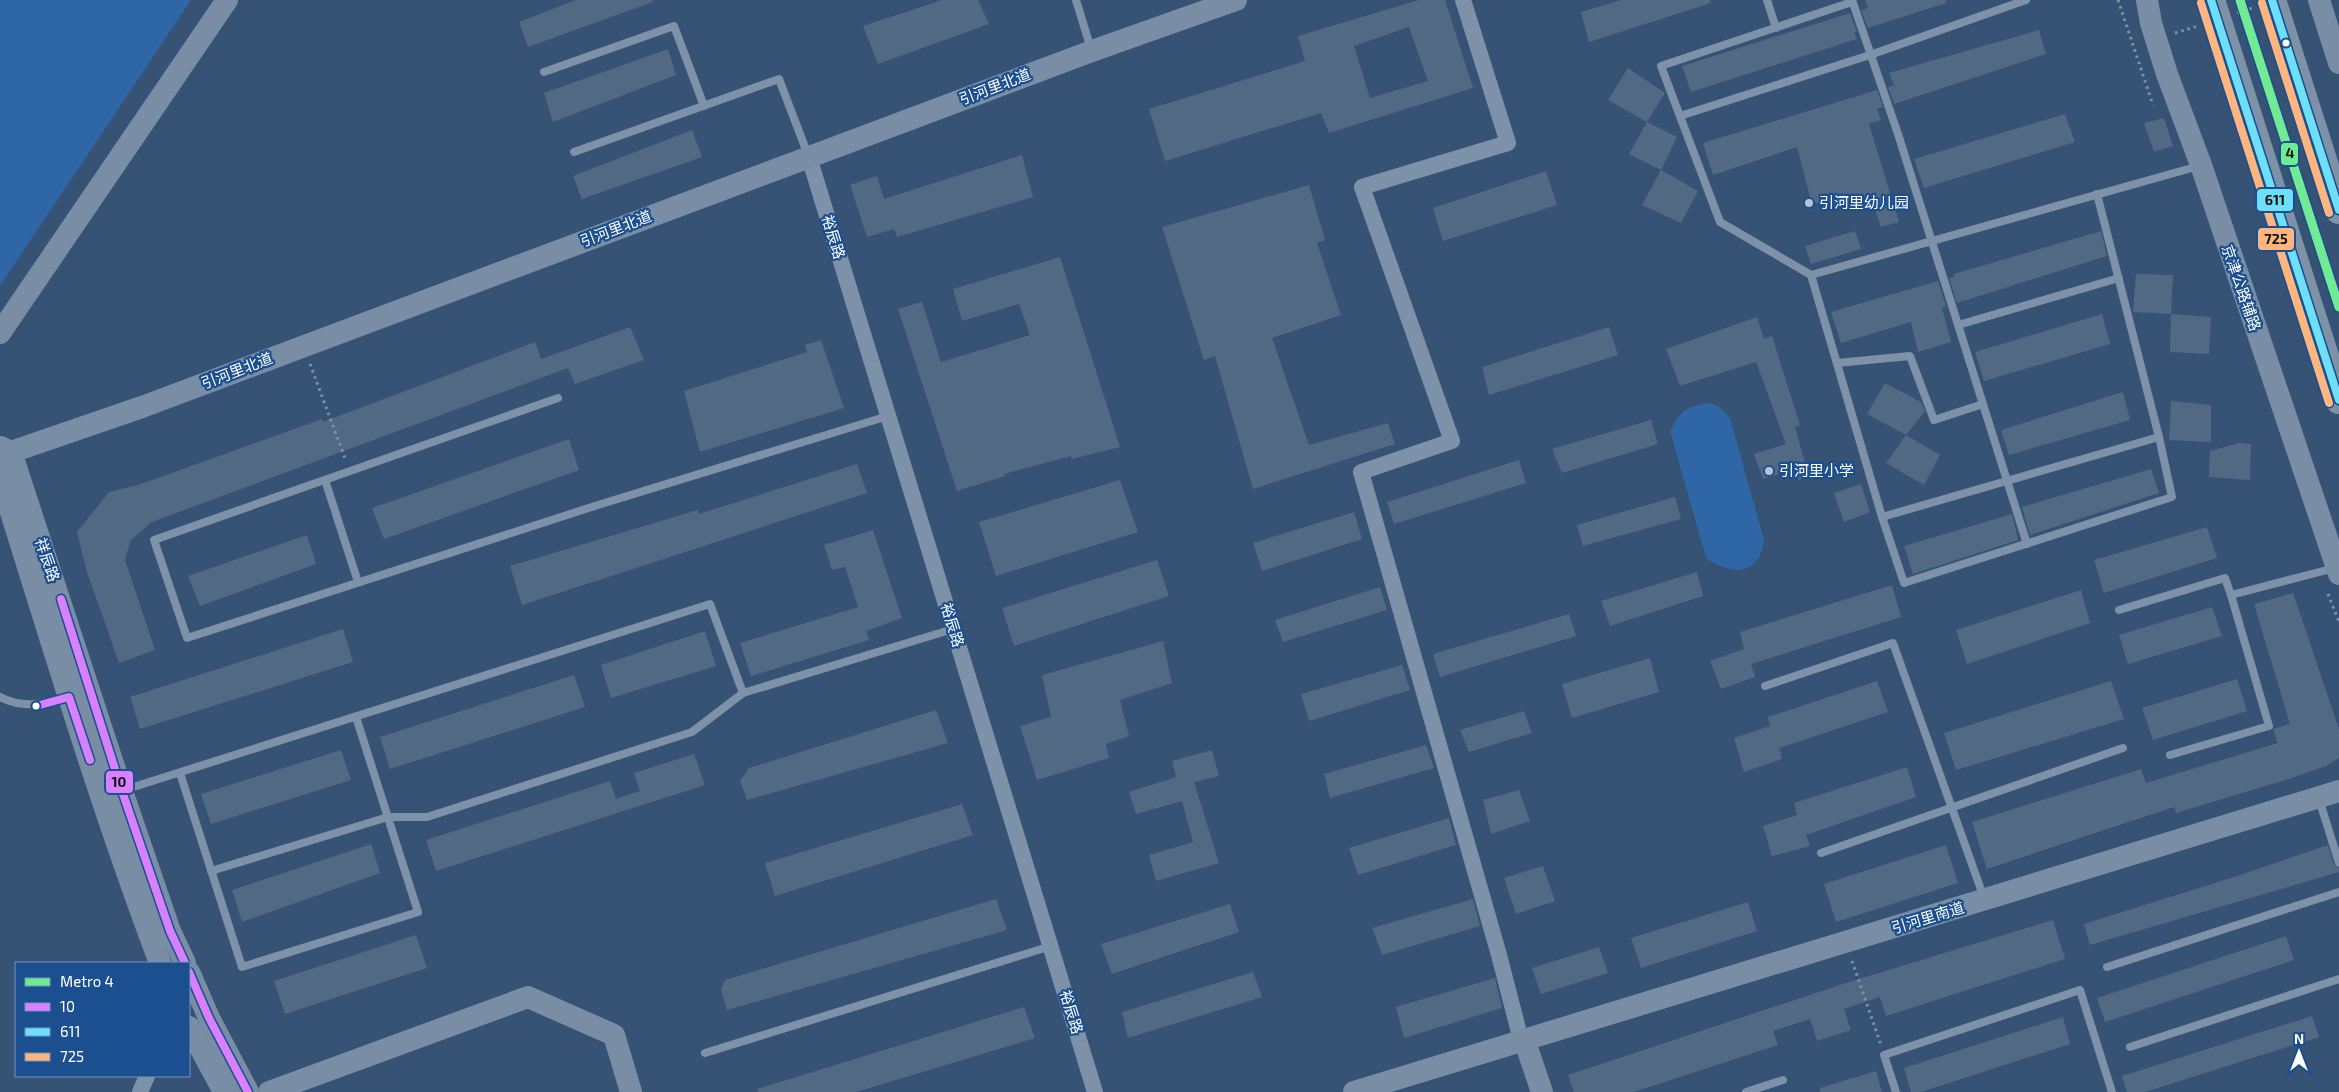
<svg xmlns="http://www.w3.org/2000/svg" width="2339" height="1092" viewBox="0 0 2339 1092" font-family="'Exo 2','Noto Sans SC',sans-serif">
	<rect width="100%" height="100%" fill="#365274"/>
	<!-- green -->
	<g fill="#2f66a5">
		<polygon points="0,0 191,0 0,286"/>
		<path d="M 1710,403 L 1721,408 L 1730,418 L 1764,540 C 1760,576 1731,576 1706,558 L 1670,431 C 1681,410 1687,406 1710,403 Z"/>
	</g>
	<!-- building -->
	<g fill="#526984" fill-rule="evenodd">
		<polygon points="576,0 652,0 653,2 528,47 519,22"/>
		<polygon points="942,0 978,0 989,24 878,64 863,26"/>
		<path d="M 1419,0 L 1445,0 L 1473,88 L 1329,133 L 1321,113 L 1165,161 L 1149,109 L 1305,61 L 1298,36 ZM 1409,27 L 1428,81 L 1370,98 L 1354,46 Z"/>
		<polygon points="1621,0 1710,0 1711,3 1589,42 1581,12"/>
		<polygon points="1865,0 1946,0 1946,3 1868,28 1861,10 1868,8"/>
		<polygon points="1850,13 1857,32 1854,32 1857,39 1691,92 1682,66"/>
		<polygon points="2039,30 2046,54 1894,104 1888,87 1894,85 1889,73"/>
		<polygon points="668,49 676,75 553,122 544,93"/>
		<polygon points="1628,68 1665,93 1647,122 1608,100"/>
		<polygon points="1877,90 1883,107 1877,109 1881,120 1869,124 1899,222 1881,227 1870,196 1833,208 1811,201 1797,147 1713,175 1703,143"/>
		<polygon points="2065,114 2075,142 1924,188 1914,159"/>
		<polygon points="2164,118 2173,146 2154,152 2144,123"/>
		<polygon points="1647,122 1677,137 1661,170 1629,154"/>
		<polygon points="692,130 702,157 582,199 573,176"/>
		<polygon points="1022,155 1033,197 897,237 894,229 867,237 850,185 877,176 884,199"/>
		<polygon points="1661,170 1698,191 1681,223 1642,205"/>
		<polygon points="1546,171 1557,205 1443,241 1433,208"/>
		<polygon points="1309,185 1325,240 1317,243 1341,315 1272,338 1309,445 1388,423 1395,444 1253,489 1215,356 1204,360 1162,227"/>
		<polygon points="1855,231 1861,249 1811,264 1805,246"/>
		<polygon points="2101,231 2107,256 1957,303 1949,278 1954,277 1954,274"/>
		<polygon points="1060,257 1120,447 1072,459 1071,456 1004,474 1005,476 957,491 898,309 922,302 941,362 1030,335 1019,304 962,321 953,289"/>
		<polygon points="2136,274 2173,275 2171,314 2133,312"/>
		<polygon points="1938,281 1946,306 1942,308 1951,342 1918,352 1911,322 1841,343 1831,312"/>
		<polygon points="2102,314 2110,344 1984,381 1975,352"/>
		<polygon points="2171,314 2211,317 2209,354 2170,352"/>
		<polygon points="1757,317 1764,339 1772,336 1800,425 1795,427 1809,477 1799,480 1795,469 1763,479 1754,454 1786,444 1756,362 1680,386 1666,349"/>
		<polygon points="630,327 644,360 575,384 568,368 152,522 131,540 125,560 155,650 119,663 87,572 77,532 109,492 138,485 322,419 323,422 535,342 541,359"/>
		<polygon points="1609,327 1618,355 1489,395 1482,367"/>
		<polygon points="821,340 844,408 700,452 684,391 807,352 805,345"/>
		<polygon points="1885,383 1921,402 1925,411 1906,435 1867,414"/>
		<polygon points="2123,392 2130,420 2009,455 2001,430"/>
		<polygon points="2171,401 2211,405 2211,442 2169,440"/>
		<polygon points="1651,420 1658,444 1562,473 1552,449"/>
		<polygon points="1906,435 1940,455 1924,485 1886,463"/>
		<polygon points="569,439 579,470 384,539 372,508"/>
		<polygon points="2239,443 2251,444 2250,480 2209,477 2210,451"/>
		<polygon points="1519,460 1526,483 1394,524 1387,502"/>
		<polygon points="857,464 867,493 522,605 510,566 698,510 699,514"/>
		<polygon points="2151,469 2159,493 2030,535 2022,507"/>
		<polygon points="1120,480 1138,532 996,576 979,522"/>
		<polygon points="1861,484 1870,512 1844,522 1834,493"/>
		<polygon points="1675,497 1681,519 1583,546 1577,525"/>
		<polygon points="1354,512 1362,539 1262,571 1253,543"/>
		<polygon points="2012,514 2018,540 1913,574 1904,546"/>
		<polygon points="2207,527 2217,558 2104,593 2094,560"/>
		<polygon points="873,530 902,618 866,631 869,640 751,676 740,643 858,607 845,567 832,570 824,545"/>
		<polygon points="307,535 316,564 200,606 188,576"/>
		<polygon points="1157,560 1169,596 1014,646 1002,608"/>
		<polygon points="1697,572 1703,596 1610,626 1601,601"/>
		<polygon points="1892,585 1901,617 1751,664 1755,677 1721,689 1710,661 1744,649 1740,632"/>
		<polygon points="1380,587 1387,610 1283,642 1275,620"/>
		<polygon points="2081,590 2090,623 1967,664 1956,630"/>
		<polygon points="2293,593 2339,729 2339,758 2326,766 2289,779 2176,813 2174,807 1987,869 1972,822 2141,769 2146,783 2278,743 2273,729 2290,724 2254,604"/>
		<polygon points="2212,607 2222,636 2128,664 2119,635"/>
		<polygon points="1569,614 1576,636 1440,677 1433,654"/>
		<polygon points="343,629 353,662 140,729 130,697"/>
		<polygon points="705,631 716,666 611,698 601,665"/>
		<polygon points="1163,641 1172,683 1120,700 1129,736 1106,744 1109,758 1037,780 1020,726 1051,717 1042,675"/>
		<polygon points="1650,658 1659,692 1572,718 1562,684"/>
		<polygon points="1402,665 1410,690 1309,721 1301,694"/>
		<polygon points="574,675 585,707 390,769 380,737"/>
		<polygon points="2237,679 2247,711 2153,740 2142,708"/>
		<polygon points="1877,681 1888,712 1779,748 1782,759 1744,772 1734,738 1770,726 1768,717"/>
		<polygon points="2111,681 2124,719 1956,770 1944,733"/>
		<polygon points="936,710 948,743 747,800 740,781 749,768"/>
		<polygon points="1524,711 1532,733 1469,752 1460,730"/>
		<polygon points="1426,745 1434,768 1330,798 1324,774"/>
		<polygon points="341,750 351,780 211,824 201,794"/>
		<polygon points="1212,750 1219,776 1194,782 1219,863 1156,881 1149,855 1193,842 1182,801 1136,814 1129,792 1176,777 1172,761"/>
		<polygon points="694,754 705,785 436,871 426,840 610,781 616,799 640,791 634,773"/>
		<polygon points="1907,767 1916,797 1806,835 1810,846 1772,856 1763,826 1797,815 1794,803"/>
		<polygon points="1519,790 1530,821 1491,834 1483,800"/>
		<polygon points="962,804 973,835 775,896 765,863"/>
		<polygon points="1449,818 1456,845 1358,875 1349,848"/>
		<polygon points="371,844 380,873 242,922 232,890"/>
		<polygon points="1946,845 1958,883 1836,922 1824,884"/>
		<polygon points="2328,845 2334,865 2339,868 2339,872 2090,945 2084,924 2237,876"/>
		<polygon points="1543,866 1555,901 1516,914 1504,878"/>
		<polygon points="996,899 1007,930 727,1010 721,990 725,980"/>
		<polygon points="1473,899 1480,926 1382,955 1372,928"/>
		<polygon points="1748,902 1757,931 1641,968 1631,938"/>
		<polygon points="1230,904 1239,932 1112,974 1101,944"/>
		<polygon points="2053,920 2065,959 1886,1016 1880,997 1844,1009 1851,1030 1817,1041 1810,1019 1773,1031 1778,1045 1634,1092 1574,1092 1568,1075 1849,982"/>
		<polygon points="416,935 427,968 285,1014 274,981"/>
		<polygon points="2286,936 2294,960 2105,1022 2097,998"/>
		<polygon points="1599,947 1608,973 1541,994 1532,968"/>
		<polygon points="1253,972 1262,997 1128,1038 1122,1012"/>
		<polygon points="1495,978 1502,1008 1404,1038 1396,1007"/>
		<polygon points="1024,1007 1035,1038 856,1092 758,1092 757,1089"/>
		<polygon points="2312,1016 2319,1037 2145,1092 2127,1092 2122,1076"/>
		<polygon points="2063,1017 2070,1044 1921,1092 1911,1092 1904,1068"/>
		<polygon points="1876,1071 1882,1092 1820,1092 1820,1088"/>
	</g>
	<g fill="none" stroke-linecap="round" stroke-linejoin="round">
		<!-- path -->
		<g stroke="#7d92a8" stroke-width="3" stroke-dasharray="2.5 4" stroke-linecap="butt">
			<polyline points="2118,0 2153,105"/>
			<polyline points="2237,13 2252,8"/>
			<polyline points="2175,33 2198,26"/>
			<polyline points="310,364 346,461"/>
			<polyline points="2328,594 2339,622"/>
			<polyline points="1852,961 1881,1045"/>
		</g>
		<!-- lane -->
		<g stroke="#7d92a8" stroke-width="8">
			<polyline points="1076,0 1091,49"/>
			<polyline points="1767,0 1776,28"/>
			<polyline points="1852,0 1898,134 2027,544"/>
			<polyline points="1852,2 1661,66 1720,222 1811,275 1882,517 2159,437 2097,194"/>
			<polyline points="544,72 674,26 704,106"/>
			<polyline points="1680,116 1870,55 2026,0"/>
			<polyline points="574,152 779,79 808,155"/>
			<polyline points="1811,275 2199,166"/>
			<polyline points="1958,325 2119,278"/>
			<polyline points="1837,363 1910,356 1934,420 1983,404"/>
			<polyline points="558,398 154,540 187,638 598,505 888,416"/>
			<polyline points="325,480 358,582"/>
			<polyline points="1882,517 1904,583 2172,497 2159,437"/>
			<polyline points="2119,610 2225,578 2231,595"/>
			<polyline points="1765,686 1893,643 1984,898"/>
			<path d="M 0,697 C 23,709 43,704 67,697"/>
			<polyline points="2170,755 2269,726 2231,595 2335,568"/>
			<polyline points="180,773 242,967 418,912 356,717"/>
			<polyline points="124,790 710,604 743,693 953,629"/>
			<polyline points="2319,799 2339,863"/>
			<polyline points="1821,853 2123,748"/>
			<polyline points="211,871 388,817 427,817 692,732 743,693"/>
			<polyline points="2107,967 2339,892"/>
			<polyline points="2130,1047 2339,979"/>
			<polyline points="705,1053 1051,946"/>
			<polyline points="1746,1092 1783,1080"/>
			<polyline points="1896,1092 1884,1055 2080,990 2112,1092"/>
		</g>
		<!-- street -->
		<g stroke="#7d92a8" stroke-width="16">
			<polyline points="1463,0 1508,143 1362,187 1452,441 1361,472 1499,955 1521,1040"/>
			<polyline points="809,157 1095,1092"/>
			<polyline points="140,1092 147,1076"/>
		</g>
		<!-- secondary -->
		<g stroke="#798da4" stroke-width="22">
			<polyline points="2147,0 2151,23 2167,74 2201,165 2339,574"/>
			<polyline points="2319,0 2339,63"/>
			<polyline points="0,333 227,0"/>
			<polyline points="1,447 11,452 122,791 170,931 185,963"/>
			<polyline points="0,464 11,452 142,407 1092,51 1236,0"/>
			<path d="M 0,477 C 51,640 100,804 160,963"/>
			<polyline points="189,972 209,1018 248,1092"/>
			<polyline points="189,1027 224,1092"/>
			<polyline points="1524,1039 1542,1092"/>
			<polyline points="269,1092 528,997 614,1035 631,1092"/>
			<polyline points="1354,1092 2339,791"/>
		</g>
		<!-- highway -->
		<g stroke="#7e92a7" stroke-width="28">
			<polyline points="2211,0 2339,400"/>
			<polyline points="2272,0 2339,210"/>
		</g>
		<!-- bus-1 casing -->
		<g stroke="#1b4f8f" stroke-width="11">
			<g id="bus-1">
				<polyline points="61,599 122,791 170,931 185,963"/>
				<polyline points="36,706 69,697 90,760"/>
				<polyline points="189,972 209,1018 248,1092"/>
			</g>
		</g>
		<!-- bus-2 casing -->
		<g stroke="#1b4f8f" stroke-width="11">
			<g id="bus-2">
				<polyline points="2211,0 2339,400"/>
				<polyline points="2272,0 2339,210"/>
			</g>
		</g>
		<!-- bus-3 casing -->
		<g stroke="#1b4f8f" stroke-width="11">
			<g id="bus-3">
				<polyline points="2201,3 2329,403"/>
				<polyline points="2262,3 2329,213"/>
			</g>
		</g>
		<!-- bus-1 -->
		<use href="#bus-1" stroke="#d880ff" stroke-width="8"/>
		<!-- bus-2 -->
		<use href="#bus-2" stroke="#6ddff8" stroke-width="8"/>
		<!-- bus-3 -->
		<use href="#bus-3" stroke="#ffb580" stroke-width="8"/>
		<!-- metro-1 casing -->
		<g stroke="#1b4f8f" stroke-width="12">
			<polyline id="metro-1" points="2240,0 2339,307"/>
		</g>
		<!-- metro-1 -->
		<use href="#metro-1" stroke="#71ea94" stroke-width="9"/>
	</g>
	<!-- markers -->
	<g fill="#fff" stroke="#1b4f8f" stroke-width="2">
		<circle cx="2286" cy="43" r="4.5"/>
		<circle cx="36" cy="706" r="4.5"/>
	</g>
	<g fill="#b9c2ce" stroke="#1b4f8f" stroke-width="2">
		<circle cx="1809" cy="203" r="5"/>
		<circle cx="1769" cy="471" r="5"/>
	</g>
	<g text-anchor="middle" stroke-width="4.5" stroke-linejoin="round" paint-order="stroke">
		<!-- street labels -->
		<g font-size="15" fill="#fff" stroke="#1b4f8f">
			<text transform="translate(995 87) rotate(-21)" y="5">引河里北道</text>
			<text transform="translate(616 229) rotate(-21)" y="5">引河里北道</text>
			<text transform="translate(833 237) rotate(73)" y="5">裕辰路</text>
			<text transform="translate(2241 288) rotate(71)" y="5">京津公路辅路</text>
			<text transform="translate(237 371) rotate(-21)" y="5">引河里北道</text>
			<text transform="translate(47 560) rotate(71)" y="5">祥辰路</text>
			<text transform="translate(952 625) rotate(73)" y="5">裕辰路</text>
			<text transform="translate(1928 918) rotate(-17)" y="5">引河里南道</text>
			<text transform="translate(1071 1012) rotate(73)" y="5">裕辰路</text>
		</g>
		<!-- poi labels -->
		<g font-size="15" fill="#fff" stroke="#1b4f8f" text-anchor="start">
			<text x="1819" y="208">引河里幼儿园</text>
			<text x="1779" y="476">引河里小学</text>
		</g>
	</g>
	<g stroke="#1b4f8f" stroke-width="2">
		<rect x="2280" y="142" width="19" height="24" rx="5" fill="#71ea94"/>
		<rect x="2256" y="188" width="38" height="24" rx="5" fill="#6ddff8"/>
		<rect x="2257" y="227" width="38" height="24" rx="5" fill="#ffb580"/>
		<rect x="105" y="770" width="29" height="24" rx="5" fill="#d880ff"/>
	</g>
	<g font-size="14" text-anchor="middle" font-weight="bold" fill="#111">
		<text x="2290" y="158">4</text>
		<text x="2275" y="205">611</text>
		<text x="2276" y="244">725</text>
		<text x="119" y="787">10</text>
	</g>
	<!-- legend -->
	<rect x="15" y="962" width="175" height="115" fill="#1b4f8f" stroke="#7695bc"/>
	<rect x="25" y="978" width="25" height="8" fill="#71ea94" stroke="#7695bc"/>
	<text x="60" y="987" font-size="15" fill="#ffffff">Metro 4</text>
	<rect x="25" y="1003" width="25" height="8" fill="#d880ff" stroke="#7695bc"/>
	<text x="60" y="1012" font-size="15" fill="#ffffff">10</text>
	<rect x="25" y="1028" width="25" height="8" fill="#6ddff8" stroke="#7695bc"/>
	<text x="60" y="1037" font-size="15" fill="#ffffff">611</text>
	<rect x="25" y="1053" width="25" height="8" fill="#ffb580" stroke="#7695bc"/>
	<text x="60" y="1062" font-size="15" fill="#ffffff">725</text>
	<!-- north arrow -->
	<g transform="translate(2299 1052)" stroke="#1b4f8f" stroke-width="4" paint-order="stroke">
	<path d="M0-4L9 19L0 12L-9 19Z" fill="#ffffff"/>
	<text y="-8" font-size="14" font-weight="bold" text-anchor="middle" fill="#ffffff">N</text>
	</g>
</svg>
